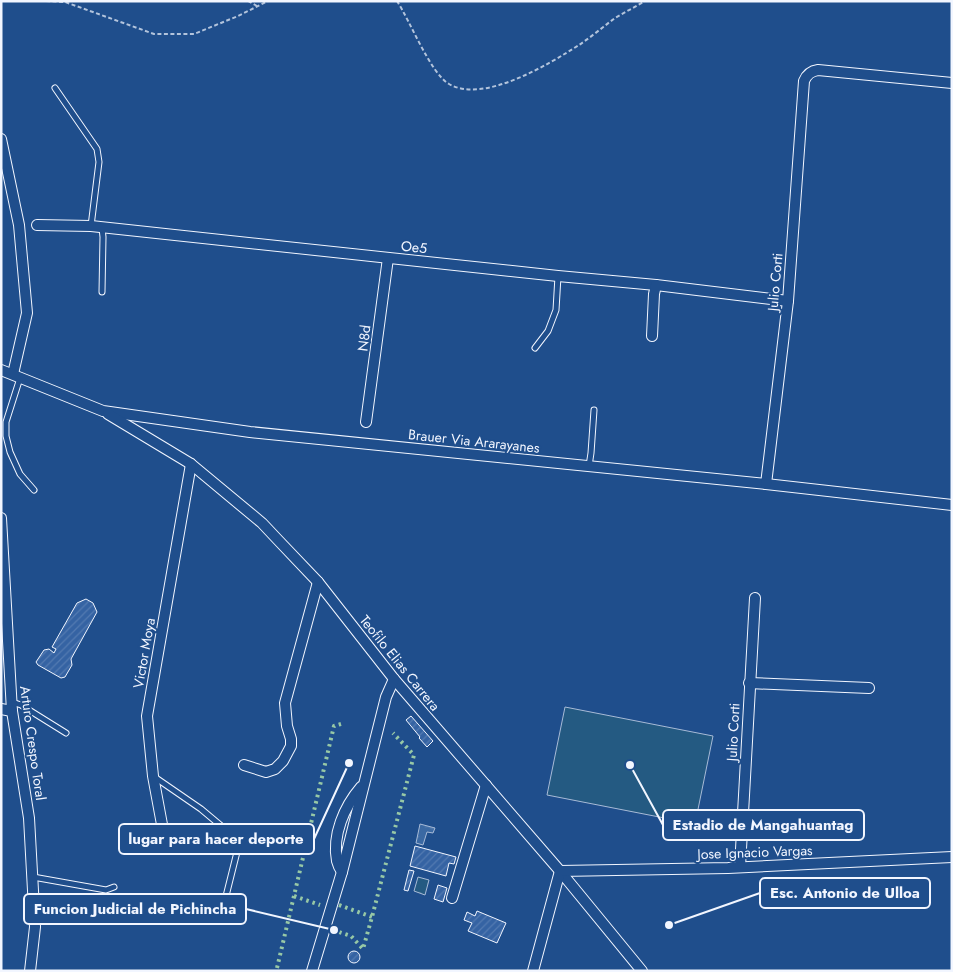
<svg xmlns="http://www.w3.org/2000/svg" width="953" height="972" viewBox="0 0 953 972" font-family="Jost,sans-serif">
	<defs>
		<pattern id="park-crowns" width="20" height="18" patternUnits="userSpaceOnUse" patternTransform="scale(1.25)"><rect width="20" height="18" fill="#245a82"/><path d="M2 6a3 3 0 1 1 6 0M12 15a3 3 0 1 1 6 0" fill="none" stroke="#447295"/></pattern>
		<pattern id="water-ripples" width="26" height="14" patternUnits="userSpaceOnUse" patternTransform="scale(1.25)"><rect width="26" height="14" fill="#3b69a3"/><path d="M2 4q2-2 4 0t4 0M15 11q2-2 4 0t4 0" fill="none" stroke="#587fb1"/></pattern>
		<pattern id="building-hatch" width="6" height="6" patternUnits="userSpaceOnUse" patternTransform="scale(1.25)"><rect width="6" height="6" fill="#3563a3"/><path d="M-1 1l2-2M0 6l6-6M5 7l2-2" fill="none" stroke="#537ab1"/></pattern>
	</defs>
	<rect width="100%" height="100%" fill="#1f4e8c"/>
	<!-- park -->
	<polygon fill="url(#park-crowns)" stroke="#a8bbd7" points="418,877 429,880 425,895 414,891"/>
	<!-- pitch -->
	<polygon fill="#245a82" stroke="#a8bbd7" points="565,707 713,736 695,824 547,795"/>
	<!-- water -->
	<polygon fill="url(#water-ripples)" stroke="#a8bbd7" points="420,824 435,828 433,833 427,832 423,845 416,843"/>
	<!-- building -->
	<g fill="url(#building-hatch)" stroke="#f2f6ff">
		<polygon points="86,599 93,603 97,612 71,659 72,665 65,677 61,678 38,665 36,662 44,650 49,649 54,653 56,649 52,647 77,603"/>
		<polygon points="411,716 433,741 427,747 419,738 420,737 406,720"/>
		<polygon points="415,846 456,857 454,864 449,863 446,876 410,866"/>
		<polygon points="409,870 414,871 408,891 404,890"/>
		<polygon points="438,885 447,888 443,902 434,899"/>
		<polygon points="477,911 506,923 497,943 468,931 472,923 464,920 467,912 475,916"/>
		<circle cx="354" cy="957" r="6"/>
	</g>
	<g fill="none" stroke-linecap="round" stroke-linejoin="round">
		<!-- service casing -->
		<g stroke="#f2f6ff" stroke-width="7">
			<g id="service">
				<polyline points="55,88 97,149 99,162 91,226"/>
				<polyline points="102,292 103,237 102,228"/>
				<polyline points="535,348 548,331 556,310 558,276"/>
				<polyline points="20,378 6,422 6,436 10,452 20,474 34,490"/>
				<polyline points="589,466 591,453 594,410"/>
				<polyline points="12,702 21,705 66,733"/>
				<polyline points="153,776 201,809 238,840 239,844 223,908"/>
				<polyline points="33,877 106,890 114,887"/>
			</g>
		</g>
		<!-- minor casing -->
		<g stroke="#f2f6ff" stroke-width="12">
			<g id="minor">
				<polyline points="1,139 19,225 27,313 13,374"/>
				<polyline points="37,225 91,226 558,276 656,285 788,301"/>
				<polyline points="652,336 654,294 656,285"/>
				<polyline points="1,370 103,411 250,432 766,484 952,505"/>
				<polyline points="108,414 191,464 262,523 278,540 318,582 394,679 560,871 642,971"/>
				<polyline points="366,422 388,258"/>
				<path d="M 766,484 L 788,301 L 804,81 C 807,74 811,71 818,70 L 952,83"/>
				<polyline points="1,518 12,711 29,818 35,927 30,971"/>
				<polyline points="749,683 869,688"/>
				<polyline points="1,709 12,711"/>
				<polyline points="244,765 266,772 275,769 283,761 291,746 291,739 287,726 285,703 318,582"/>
				<polyline points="166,846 153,776 147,716 191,464"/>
				<polyline points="740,867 755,598"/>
				<path d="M 342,872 C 340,869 338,865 337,861 C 332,835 344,807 361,787"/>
				<polyline points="452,898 486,785"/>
				<polyline points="312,971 342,872 386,697 394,679"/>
				<polyline points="533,971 560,871 728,868 952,857"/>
			</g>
		</g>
		<!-- path -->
		<g stroke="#b3c4dc" stroke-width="2" stroke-dasharray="4 2.5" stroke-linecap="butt">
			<polyline points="46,1 65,2 154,34 194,34 238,16 268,1"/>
			<polyline points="248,1 257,6"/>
			<path d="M 397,1 C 410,21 431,74 449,84 C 484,104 549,64 579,45 C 591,37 603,27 615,18 C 625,12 635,7 645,1"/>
		</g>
		<!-- service -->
		<use href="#service" stroke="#1f4e8c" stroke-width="5"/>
		<!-- minor -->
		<use href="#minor" stroke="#1f4e8c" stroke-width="10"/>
		<!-- hedge -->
		<g stroke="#97c8a6" stroke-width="4" stroke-dasharray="2.5 4" stroke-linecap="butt">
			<polyline points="294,896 320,905"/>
			<polyline points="339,905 372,917"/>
			<polyline points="333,930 351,936 363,949 372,917 414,755 393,733"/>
			<polyline points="277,968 334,726 341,724"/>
		</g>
	</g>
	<g text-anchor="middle" stroke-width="4" stroke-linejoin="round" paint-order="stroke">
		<!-- street labels -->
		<g font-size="14" fill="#f2f6ff" stroke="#1f4e8c">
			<text transform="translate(414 247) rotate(6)" y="5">Oe5</text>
			<text transform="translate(775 282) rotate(-85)" y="5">Julio Corti</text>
			<text transform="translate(364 338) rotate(-83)" y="5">N8d</text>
			<text transform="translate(474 441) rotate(6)" y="5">Brauer Via Ararayanes</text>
			<text transform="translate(144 653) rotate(-80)" y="5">Victor Moya</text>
			<text transform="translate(400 663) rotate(51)" y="5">Teofilo Elias Carrera</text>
			<text transform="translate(733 732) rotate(-87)" y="5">Julio Corti</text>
			<text transform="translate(33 743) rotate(82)" y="5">Arturo Crespo Toral</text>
			<text transform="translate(755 852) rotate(-2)" y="5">Jose Ignacio Vargas</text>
		</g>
	</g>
	<!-- callouts -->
	<path fill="none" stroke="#f2f6ff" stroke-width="2" d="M630 765L663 825M349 763L314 839M669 925L760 893M334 930L246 909"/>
	<g fill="#f2f6ff" stroke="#1f4e8c" stroke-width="2">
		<circle cx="630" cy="765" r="5"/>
		<circle cx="349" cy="763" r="5"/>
		<circle cx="669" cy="925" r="5"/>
		<circle cx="334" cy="930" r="5"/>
	</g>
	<g fill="#1f4e8c" stroke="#f2f6ff" stroke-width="2">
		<rect x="663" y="810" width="201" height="30" rx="5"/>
		<rect x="119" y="824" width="195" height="30" rx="5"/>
		<rect x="760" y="878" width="170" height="30" rx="5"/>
		<rect x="24" y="894" width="222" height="30" rx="5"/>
	</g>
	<g font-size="15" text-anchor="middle" font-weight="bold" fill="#f2f6ff">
		<text x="763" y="830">Estadio de Mangahuantag</text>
		<text x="216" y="844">lugar para hacer deporte</text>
		<text x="845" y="898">Esc. Antonio de Ulloa</text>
		<text x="135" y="914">Funcion Judicial de Pichincha</text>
	</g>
	<!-- border -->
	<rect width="953" height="972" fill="none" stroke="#f2f6ff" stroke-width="5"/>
</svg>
